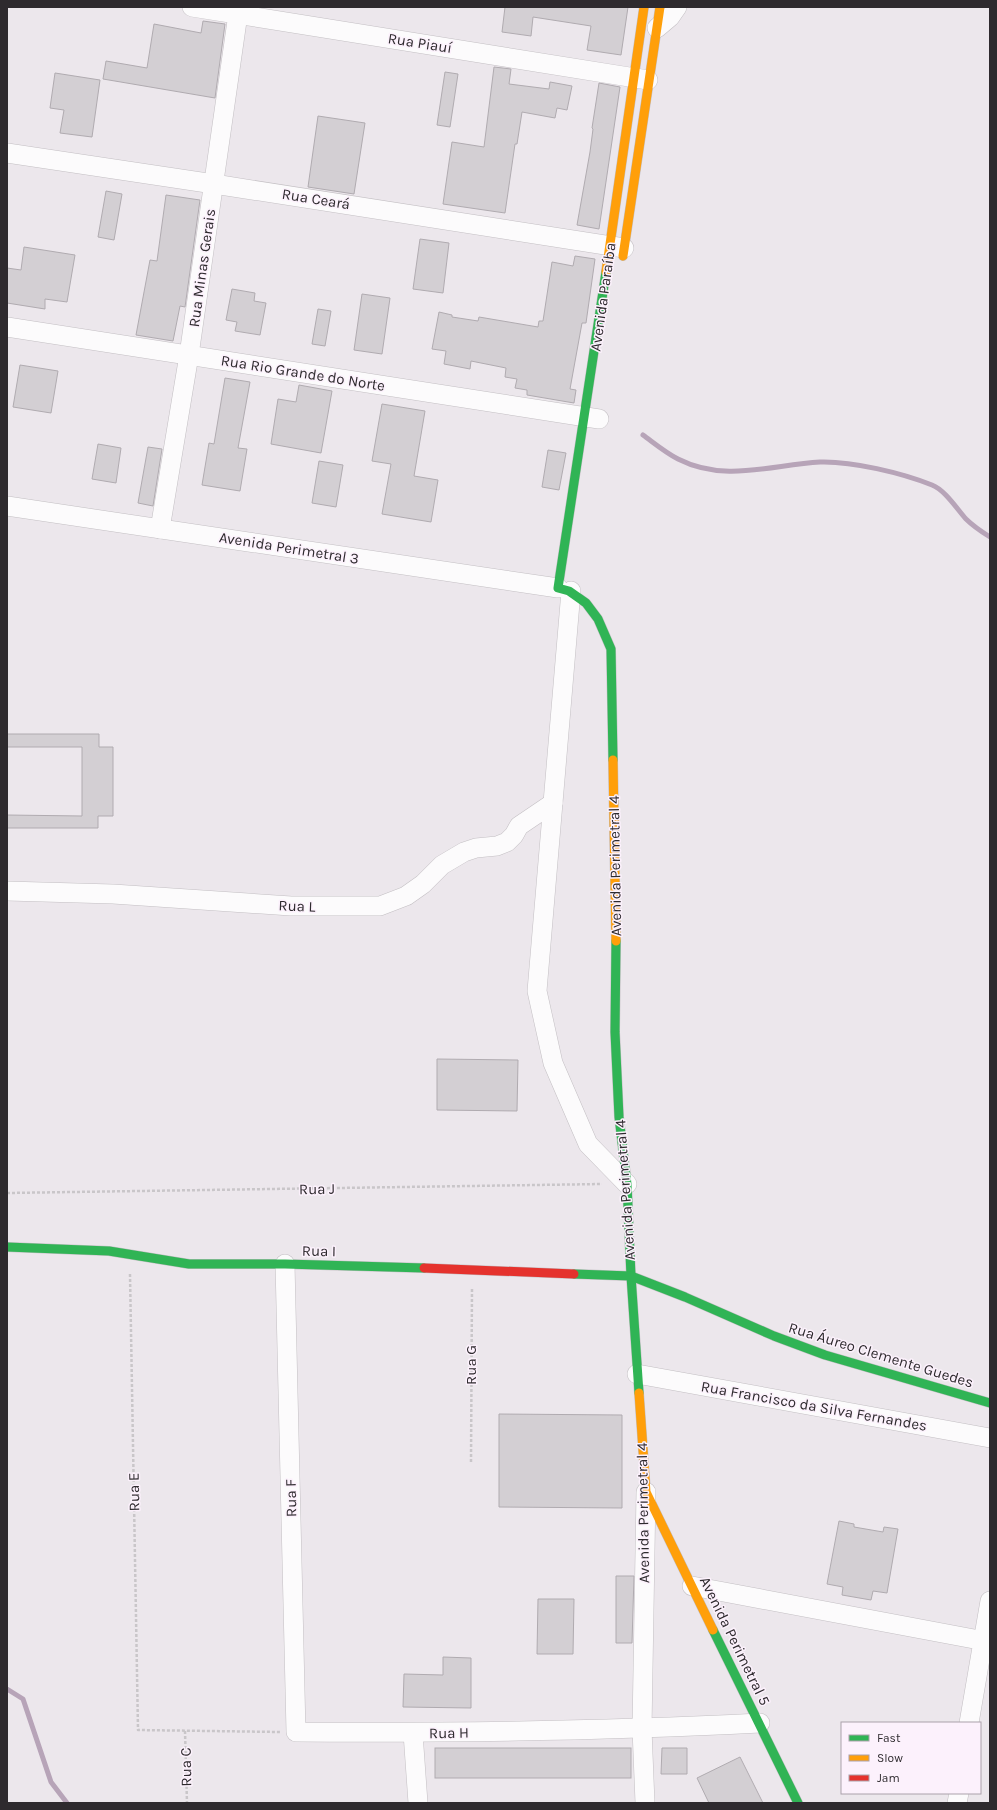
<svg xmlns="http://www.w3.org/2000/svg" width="997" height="1810" viewBox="0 0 997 1810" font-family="Karla,sans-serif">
	<rect width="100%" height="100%" fill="#ece7ec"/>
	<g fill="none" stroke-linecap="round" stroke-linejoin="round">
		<!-- stream -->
		<g stroke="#b7a4b8" stroke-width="5">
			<path d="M 643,435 C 654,443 666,453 678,459 C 725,483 771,465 820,462 C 852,461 902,473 932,485 C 945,490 957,509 966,519 C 973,526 982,532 990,537"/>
			<polyline points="7,1689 23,1699 51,1782 67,1803"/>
		</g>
	</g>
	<!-- building -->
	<g fill="#d3cfd3" stroke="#b0abb0">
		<polygon points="505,7 628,7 621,55 587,50 591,26 533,17 531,36 502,32"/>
		<polygon points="203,21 225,24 215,98 103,79 106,61 147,68 154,24 201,33"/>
		<polygon points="494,67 511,69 509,84 549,89 550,82 572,86 567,110 557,108 555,118 522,112 517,144 515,144 505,213 443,204 452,142 484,147"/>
		<polygon points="445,72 458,74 450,127 437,125"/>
		<polygon points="55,73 100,80 92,137 60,133 64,110 50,108"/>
		<polygon points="599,83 620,87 599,229 577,225 590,152 593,129 592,128"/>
		<polygon points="318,116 365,123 354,194 308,187"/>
		<polygon points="106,191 122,194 114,240 98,237"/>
		<polygon points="166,195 200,200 185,307 180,306 173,341 136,335 150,260 157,261"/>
		<polygon points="420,239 449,243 443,293 413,289"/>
		<polygon points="24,247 75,255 67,302 45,299 45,309 7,303 7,268 21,270"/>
		<polygon points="575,256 595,259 586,323 582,323 570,389 576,390 574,403 527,395 527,390 515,388 517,379 505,377 506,368 471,361 470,369 444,364 446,351 432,349 439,312 452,315 452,317 478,321 479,317 538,327 539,321 543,321 552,262 573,266"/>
		<polygon points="232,289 255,293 254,301 266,303 260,335 235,331 237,322 226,320"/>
		<polygon points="362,294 390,298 382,354 354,350"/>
		<polygon points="318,309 331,311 325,346 312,344"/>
		<polygon points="20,365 58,371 51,413 13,407"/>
		<polygon points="225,378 250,382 238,448 247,449 240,491 202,485 209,443 214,444"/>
		<polygon points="299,385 332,391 321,453 271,444 278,399 296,402"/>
		<polygon points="382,404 425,411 414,476 438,480 431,522 382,514 391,464 372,461"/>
		<polygon points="98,444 121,448 116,483 92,479"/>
		<polygon points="148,447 162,449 153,506 138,503"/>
		<polygon points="548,450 566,453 559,490 542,487"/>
		<polygon points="319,461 343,465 336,507 312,503"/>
		<polygon points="7,734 99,734 99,747 113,747 113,816 98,816 98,828 7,828 7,815 82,816 82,747 7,747"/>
		<polygon points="437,1059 518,1060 517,1111 437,1110"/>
		<polygon points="499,1414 622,1415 622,1508 499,1507"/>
		<polygon points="839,1521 854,1524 854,1527 883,1532 884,1527 898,1529 887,1593 873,1591 871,1600 842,1595 843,1587 827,1584"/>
		<polygon points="616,1576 634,1576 632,1643 616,1643"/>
		<polygon points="538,1599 574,1599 573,1654 537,1654"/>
		<polygon points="443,1657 471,1658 471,1708 403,1707 404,1674 443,1675"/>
		<rect x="435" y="1748" width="196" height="30"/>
		<polygon points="662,1748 687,1748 687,1774 661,1774"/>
		<polygon points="740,1757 763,1803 709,1803 697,1778"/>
	</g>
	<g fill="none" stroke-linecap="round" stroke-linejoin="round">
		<!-- street casing -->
		<g stroke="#c3bfc3" stroke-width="20">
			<g id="street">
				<polyline points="192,7 648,80"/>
				<polyline points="657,28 670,17 677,7"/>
				<polyline points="7,153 214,184 624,248"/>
				<polyline points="7,327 599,419"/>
				<polyline points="7,506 558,588"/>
				<polyline points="160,529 189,355 239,7"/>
				<polyline points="571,591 537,991 553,1063 588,1144 627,1184"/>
				<polyline points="7,891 113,894 291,906 380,906 406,896 423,884 442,865 464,852 476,848 497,846 507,842 514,835 519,826 553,803"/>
				<path d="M 285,1264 L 296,1732 C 451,1733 606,1731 760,1723"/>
				<polyline points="637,1374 990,1438"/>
				<polyline points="692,1586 990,1642"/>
				<polyline points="969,1723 990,1601"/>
				<polyline points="413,1733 418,1803"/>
				<polyline points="645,1803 642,1729 646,1492"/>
				<polyline points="957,1803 959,1793"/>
			</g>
		</g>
		<!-- fast casing -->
		<g stroke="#c3bfc3" stroke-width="10">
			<g id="fast">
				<polyline points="606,272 558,588 569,591 586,603 598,619 611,649 613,760"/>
				<polyline points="616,941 615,1032 619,1117 627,1184 631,1276 639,1393"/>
				<polyline points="7,1247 109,1251 189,1264 285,1264 424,1268"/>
				<polyline points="574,1274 631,1276 685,1297 774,1336 825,1355 990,1403"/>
				<polyline points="713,1630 798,1803"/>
			</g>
		</g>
		<!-- slow casing -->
		<g stroke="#c3bfc3" stroke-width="10">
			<g id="slow">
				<polyline points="623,256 660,7"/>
				<polyline points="606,272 644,7"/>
				<polyline points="613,760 616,941"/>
				<polyline points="639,1393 646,1492 713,1630"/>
			</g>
		</g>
		<!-- jam casing -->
		<g stroke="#c3bfc3" stroke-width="10">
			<polyline id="jam" points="424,1268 574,1274"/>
		</g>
		<!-- path -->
		<g stroke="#c9c6c9" stroke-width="2.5" stroke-dasharray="3 2" stroke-linecap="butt">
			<polyline points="7,1193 602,1184"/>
			<polyline points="130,1274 138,1730 280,1732"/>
			<polyline points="471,1462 472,1288"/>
			<polyline points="185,1731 187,1803"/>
		</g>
		<!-- street -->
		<use href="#street" stroke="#fcfbfc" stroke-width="19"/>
		<!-- fast -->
		<use href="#fast" stroke="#30b455" stroke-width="9"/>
		<!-- slow -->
		<use href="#slow" stroke="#ff9f0a" stroke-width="9"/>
		<!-- jam -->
		<use href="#jam" stroke="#e5322d" stroke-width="9"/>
	</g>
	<g text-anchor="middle" stroke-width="3" stroke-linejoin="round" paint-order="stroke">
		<!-- street labels -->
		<g font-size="15" fill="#2e2a2e" stroke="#fcf1fc">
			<text transform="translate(420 43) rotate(9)" y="5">Rua Piauí</text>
			<text transform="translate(316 199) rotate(9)" y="5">Rua Ceará</text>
			<text transform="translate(202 268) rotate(-82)" y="5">Rua Minas Gerais</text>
			<text transform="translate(603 297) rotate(-82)" y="5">Avenida Paraíba</text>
			<text transform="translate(303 373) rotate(9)" y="5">Rua Rio Grande do Norte</text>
			<text transform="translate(289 548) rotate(9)" y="5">Avenida Perimetral 3</text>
			<text transform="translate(615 866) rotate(-91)" y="5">Avenida Perimetral 4</text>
			<text transform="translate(297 906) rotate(2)" y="5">Rua L</text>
			<text transform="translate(317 1189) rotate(-1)" y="5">Rua J</text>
			<text transform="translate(625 1190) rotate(-94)" y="5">Avenida Perimetral 4</text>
			<text transform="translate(319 1251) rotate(1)" y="5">Rua I</text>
			<text transform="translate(881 1355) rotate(17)" y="5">Rua Áureo Clemente Guedes</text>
			<text transform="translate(471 1365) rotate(-90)" y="5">Rua G</text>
			<text transform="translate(814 1406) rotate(10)" y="5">Rua Francisco da Silva Fernandes</text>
			<text transform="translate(134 1492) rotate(-91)" y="5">Rua E</text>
			<text transform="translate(291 1498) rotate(-91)" y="5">Rua F</text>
			<text transform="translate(643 1513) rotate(-91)" y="5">Avenida Perimetral 4</text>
			<text transform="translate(735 1641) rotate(64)" y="5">Avenida Perimetral 5</text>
			<text transform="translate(449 1733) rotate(-1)" y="5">Rua H</text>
			<text transform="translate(186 1767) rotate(-91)" y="5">Rua C</text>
		</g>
	</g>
	<!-- border -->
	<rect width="997" height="1810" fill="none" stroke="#2e2a2e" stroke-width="16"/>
	<!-- legend -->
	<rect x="841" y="1722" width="140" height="72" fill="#fcf1fc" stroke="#aaa1aa"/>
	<rect x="849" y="1735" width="20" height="6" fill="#30b455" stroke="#aaa1aa"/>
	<text x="877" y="1742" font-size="12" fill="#2e2a2e">Fast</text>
	<rect x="849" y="1755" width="20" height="6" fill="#ff9f0a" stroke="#aaa1aa"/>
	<text x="877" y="1762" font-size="12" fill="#2e2a2e">Slow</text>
	<rect x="849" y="1775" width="20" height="6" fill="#e5322d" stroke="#aaa1aa"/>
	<text x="877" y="1782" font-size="12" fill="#2e2a2e">Jam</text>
</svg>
